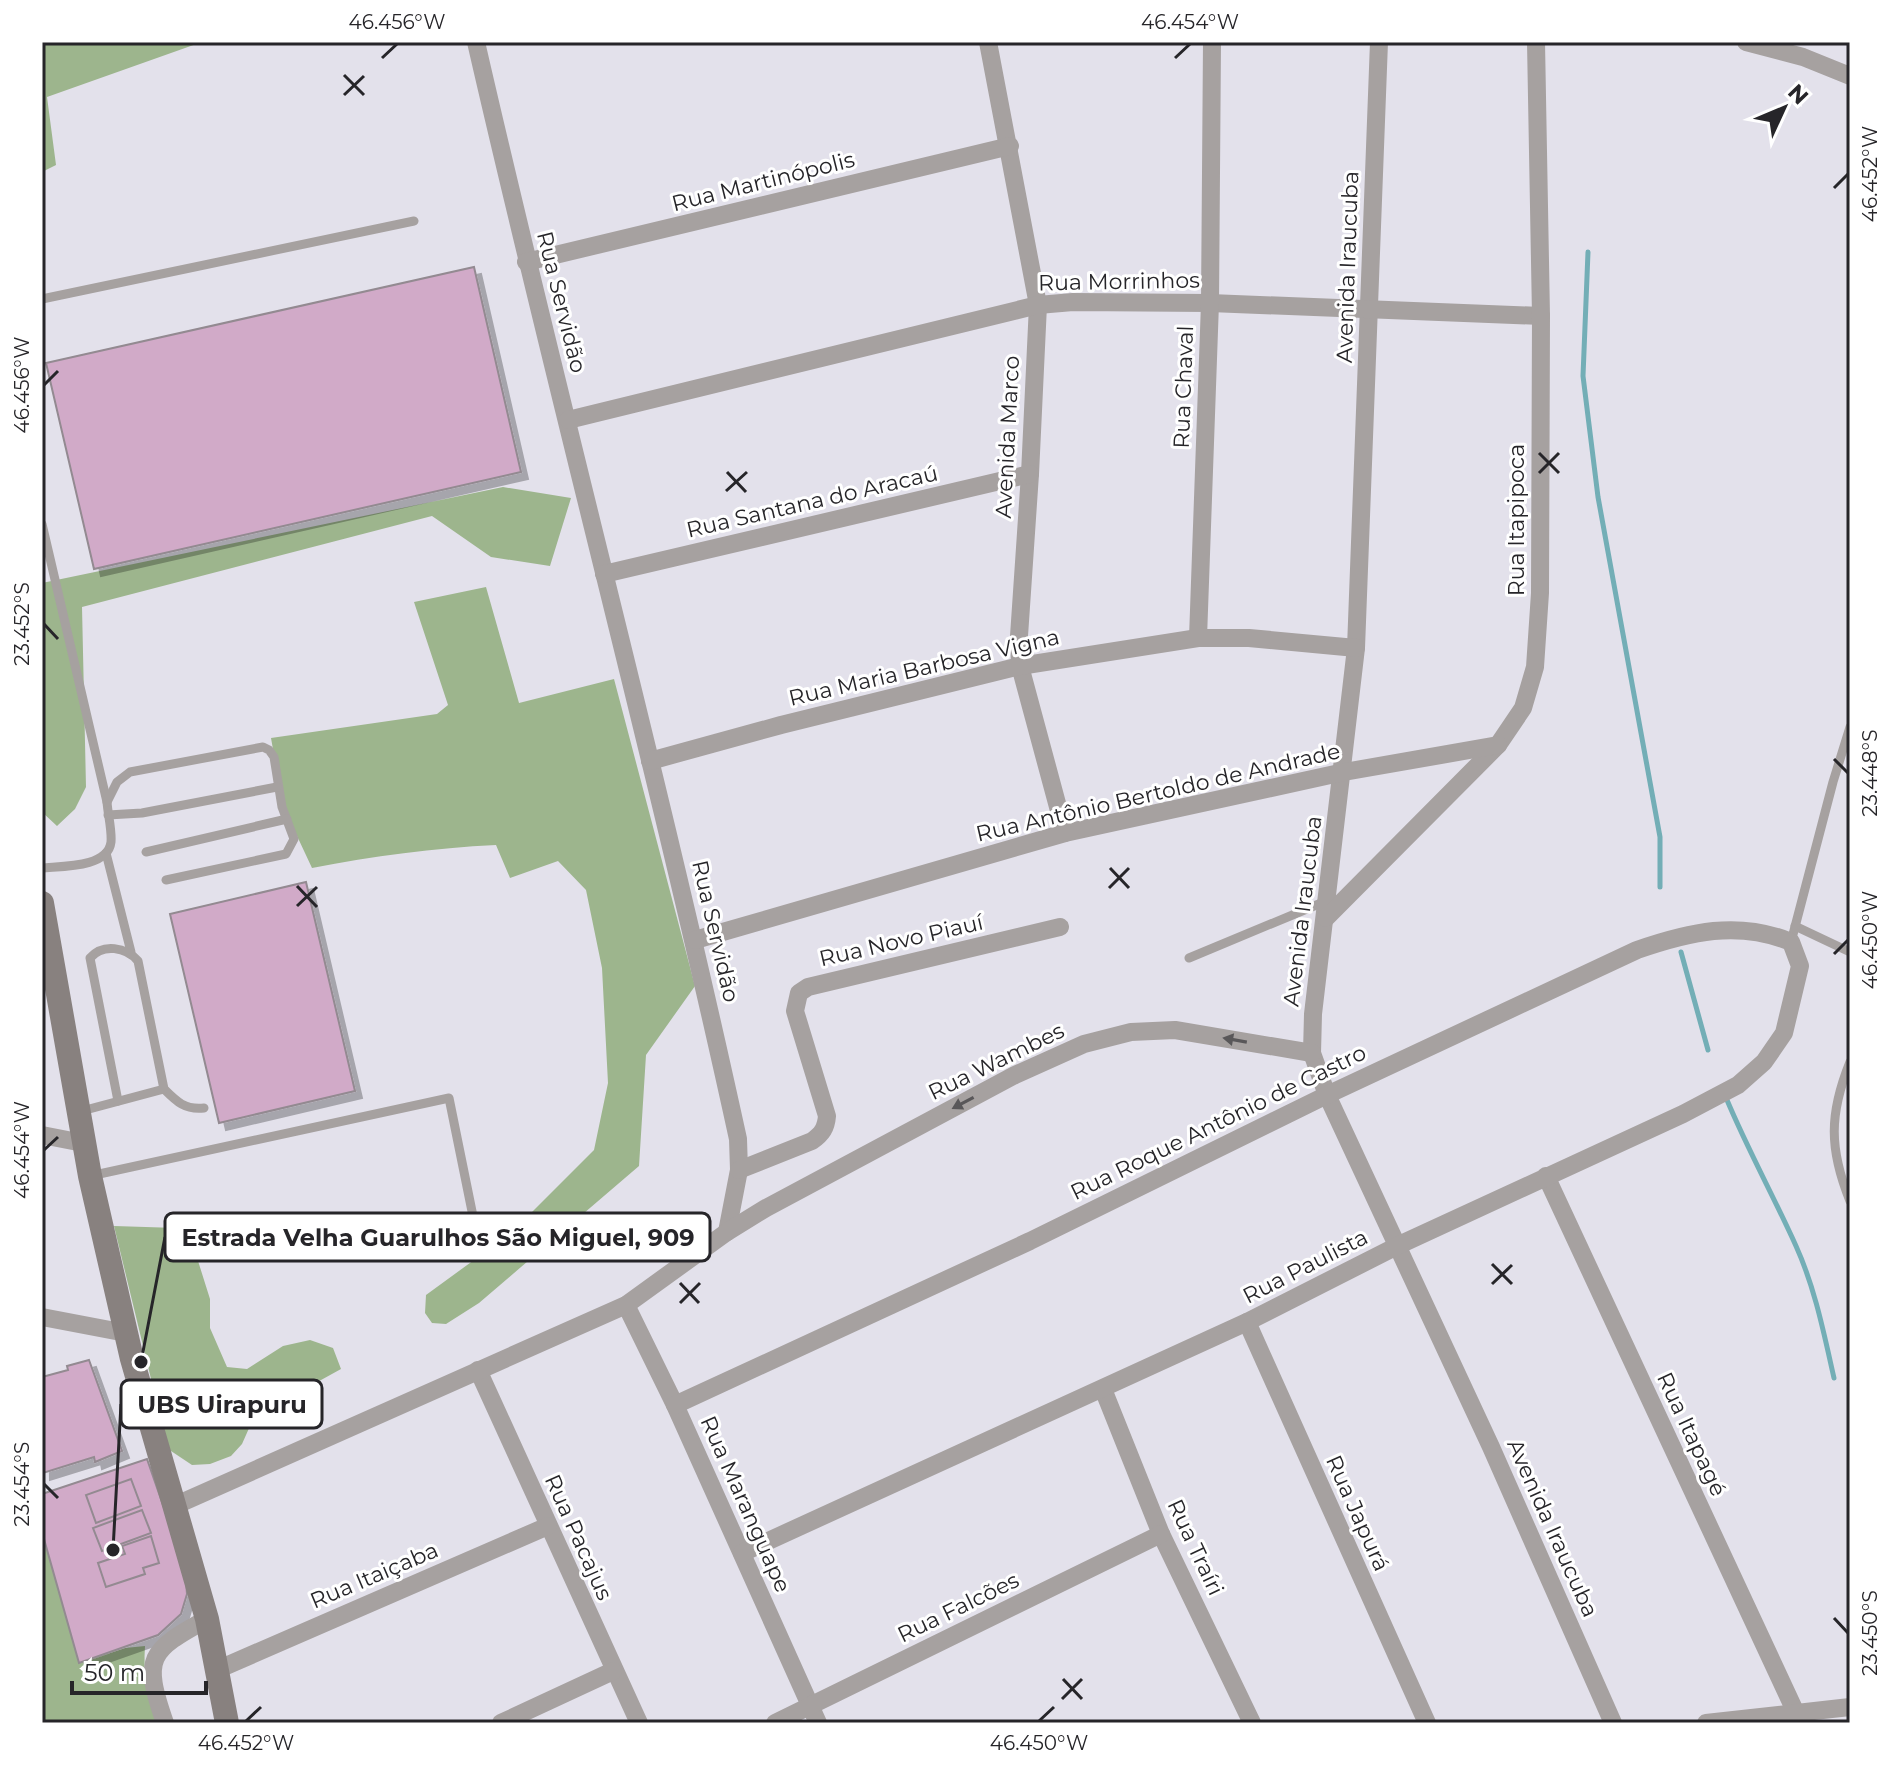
<svg xmlns="http://www.w3.org/2000/svg" width="1892" height="1765" viewBox="0 0 1892 1765" font-family="Montserrat,sans-serif">
	<defs>
		<filter id="shadow"><feDropShadow dx="7" dy="7" stdDeviation="0" flood-color="#0004"/></filter>
	</defs>
	<rect width="100%" height="100%" fill="#e3e1eb"/>
	<!-- forest -->
	<g fill="#9db58d">
		<polygon points="42,42 202,42 47,97 56,165 42,172"/>
		<polygon points="503,487 571,498 550,566 491,557 432,516 82,607 86,787 75,809 57,826 42,812 42,583"/>
		<path d="M 486,587 L 519,703 L 614,679 L 695,986 L 646,1055 L 639,1166 L 479,1303 L 446,1324 L 432,1323 L 425,1313 L 426,1295 L 511,1233 L 594,1150 L 608,1083 L 602,968 L 586,890 L 558,861 L 510,878 L 496,845 C 434,848 373,856 312,868 L 283,806 L 271,738 L 437,714 L 448,705 L 414,602 Z"/>
		<polygon points="114,1226 177,1228 193,1245 210,1299 210,1328 227,1367 247,1369 283,1346 310,1340 333,1348 341,1369 254,1417 242,1444 231,1456 210,1464 192,1465 168,1449"/>
		<path d="M 42,1532 L 79,1663 L 125,1648 L 145,1646 C 143,1674 147,1696 157,1723 L 42,1723 Z"/>
	</g>
	<g fill="none" stroke-linecap="round" stroke-linejoin="round">
		<!-- stream -->
		<g stroke="#73aeb6" stroke-width="5">
			<polyline points="1588,252 1583,376 1598,497 1660,837 1660,887"/>
			<polyline points="1681,952 1708,1050"/>
			<path d="M 1727,1100 C 1748,1150 1774,1197 1796,1246 C 1815,1288 1824,1334 1834,1378"/>
		</g>
	</g>
	<!-- building -->
	<g fill="#d1aac8" stroke="#938a91" stroke-width="2" filter="url(#shadow)">
		<polygon points="474,267 521,472 94,569 46,363"/>
		<polygon points="306,882 355,1091 219,1123 170,914"/>
		<polygon points="89,1360 122,1451 95,1462 94,1457 43,1473 42,1377 68,1370 67,1366"/>
		<polygon points="147,1459 185,1568 187,1594 181,1614 158,1635 79,1663 42,1532 42,1494"/>
		<polygon points="131,1479 141,1506 96,1523 86,1495"/>
		<polygon points="142,1510 151,1533 102,1551 93,1528"/>
		<polygon points="151,1536 159,1563 143,1568 145,1574 106,1587 98,1563 125,1554 122,1546"/>
	</g>
	<g fill="none" stroke-linecap="round" stroke-linejoin="round">
		<!-- lane -->
		<g stroke="#a6a1a0" stroke-width="9">
			<polyline points="42,299 414,221"/>
			<path d="M 42,524 L 107,802 C 108,815 112,830 111,842 C 108,868 61,866 42,868"/>
			<polyline points="107,802 117,782 130,772 263,747 269,750 274,757 282,807 294,839 286,854 166,880"/>
			<polyline points="108,815 142,813 277,787"/>
			<polyline points="146,852 287,819"/>
			<polyline points="106,853 131,952"/>
			<polyline points="1795,926 1850,952"/>
			<polyline points="1791,942 1833,782 1850,727"/>
			<polyline points="1189,958 1326,901"/>
			<path d="M 1850,1062 C 1829,1114 1829,1149 1850,1201"/>
			<path d="M 118,1101 L 90,958 C 103,943 126,947 138,961 L 164,1089 C 177,1102 185,1110 204,1108"/>
			<polyline points="78,1112 164,1089"/>
			<polyline points="90,1176 449,1098 476,1231"/>
		</g>
		<!-- street -->
		<g stroke="#a6a1a0" stroke-width="18">
			<path d="M 476,42 C 560,409 658,772 738,1139 L 739,1170 L 727,1232"/>
			<polyline points="988,42 1038,305 1030,474 1019,636 1020,666 1065,833"/>
			<polyline points="1379,42 1356,648 1313,1014 1312,1053 1327,1095 1491,1447 1613,1723"/>
			<polyline points="1746,42 1803,57 1850,76"/>
			<polyline points="526,262 1010,146"/>
			<polyline points="568,420 1038,305 1073,302 1210,303 1541,316"/>
			<polyline points="604,574 1030,474"/>
			<polyline points="1198,638 1210,303 1212,42"/>
			<polyline points="650,761 781,725 1020,666 1198,638 1249,638 1356,648"/>
			<polyline points="1326,918 1498,745 1523,708 1535,667 1540,593 1541,316 1536,42"/>
			<polyline points="695,940 1065,833 1344,772 1498,745"/>
			<polyline points="42,1135 83,1143"/>
			<path d="M 739,1170 L 812,1141 C 822,1134 826,1128 827,1116 L 795,1011 L 799,993 L 808,987 L 1060,927"/>
			<polyline points="1546,1176 1796,1713"/>
			<polyline points="626,1305 675,1405 818,1723"/>
			<polyline points="42,1317 126,1333"/>
			<polyline points="1247,1322 1427,1723"/>
			<polyline points="478,1370 639,1723"/>
			<polyline points="1103,1389 1161,1534 1252,1723"/>
			<path d="M 675,1405 L 1030,1241 L 1327,1095 L 1637,950 C 1689,932 1738,920 1791,942 L 1800,966 L 1784,1033 L 1764,1062 L 1738,1085 L 1683,1114 L 1399,1245 L 1247,1322 L 742,1553"/>
			<polyline points="174,1506 626,1305 727,1232 766,1208 1015,1075 1084,1044 1131,1032 1175,1030 1312,1053"/>
			<polyline points="219,1669 548,1526"/>
			<path d="M 165,1723 C 142,1657 149,1651 207,1619"/>
			<polyline points="501,1723 613,1671"/>
			<polyline points="775,1723 1161,1534"/>
			<polyline points="1706,1723 1850,1707"/>
		</g>
		<!-- secondary -->
		<polyline stroke="#88817f" stroke-width="24" points="42,903 90,1176 132,1359 207,1619 227,1723"/>
	</g>
	<!-- one-way arrows -->
	<defs><path id="oneway-solid" d="M-6-.8H1V-3.2L6.5 0L1 3.2V.8H-6Z" transform="scale(2)"/></defs>
	<g fill="#595759">
		<use href="#oneway-solid" transform="translate(1235 1040) rotate(-170)"/>
		<use href="#oneway-solid" transform="translate(963 1103) rotate(152)"/>
	</g>
	<!-- ticks -->
	<path fill="none" stroke="#262529" stroke-width="3" d="M 382,58 L 397,44M 1175,58 L 1190,44M 344,75 L 364,95M 344,95 L 364,76M 1834,188 L 1848,174M 44,385 L 58,371M 1539,453 L 1559,473M 727,472 L 746,492M 1539,473 L 1559,453M 726,491 L 747,472M 44,624 L 58,639M 1834,759 L 1848,773M 1110,868 L 1129,888M 297,886 L 317,907M 1109,888 L 1129,868M 297,906 L 317,887M 1834,954 L 1848,940M 44,1150 L 58,1137M 1492,1264 L 1512,1284M 680,1283 L 699,1303M 1492,1284 L 1512,1265M 680,1303 L 700,1283M 44,1484 L 58,1498M 1834,1618 L 1848,1633M 1063,1679 L 1082,1699M 1062,1699 L 1082,1679M 246,1721 L 261,1707M 1039,1721 L 1054,1707"/>
	<g text-anchor="middle" stroke-width="6" stroke-linejoin="round" paint-order="stroke">
		<!-- street labels -->
		<g font-size="22" fill="#262529" stroke="#fff">
			<text transform="translate(763 181) rotate(-14)" y="8">Rua Martinópolis</text>
			<text transform="translate(1347 267) rotate(-88)" y="8">Avenida Iraucuba</text>
			<text transform="translate(1119 281) rotate(-1)" y="8">Rua Morrinhos</text>
			<text transform="translate(562 302) rotate(76)" y="8">Rua Servidão</text>
			<text transform="translate(1183 387) rotate(-88)" y="8">Rua Chaval</text>
			<text transform="translate(1007 437) rotate(-87)" y="8">Avenida Marco</text>
			<text transform="translate(812 501) rotate(-13)" y="8">Rua Santana do Aracaú</text>
			<text transform="translate(1516 520) rotate(-90)" y="8">Rua Itapipoca</text>
			<text transform="translate(924 667) rotate(-13)" y="8">Rua Maria Barbosa Vigna</text>
			<text transform="translate(1158 792) rotate(-13)" y="8">Rua Antônio Bertoldo de Andrade</text>
			<text transform="translate(1302 911) rotate(-83)" y="8">Avenida Iraucuba</text>
			<text transform="translate(716 931) rotate(77)" y="8">Rua Servidão</text>
			<text transform="translate(901 940) rotate(-13)" y="8">Rua Novo Piauí</text>
			<text transform="translate(996 1061) rotate(-26)" y="8">Rua Wambes</text>
			<text transform="translate(1218 1122) rotate(-26)" y="8">Rua Roque Antônio de Castro</text>
			<text transform="translate(1305 1266) rotate(-27)" y="8">Rua Paulista</text>
			<text transform="translate(1692 1434) rotate(65)" y="8">Rua Itapagé</text>
			<text transform="translate(746 1504) rotate(66)" y="8">Rua Maranguape</text>
			<text transform="translate(1358 1513) rotate(66)" y="8">Rua Japurá</text>
			<text transform="translate(1553 1528) rotate(66)" y="8">Avenida Iraucuba</text>
			<text transform="translate(579 1537) rotate(66)" y="8">Rua Pacajus</text>
			<text transform="translate(1196 1547) rotate(65)" y="8">Rua Traíri</text>
			<text transform="translate(374 1575) rotate(-23)" y="8">Rua Itaiçaba</text>
			<text transform="translate(958 1607) rotate(-26)" y="8">Rua Falcões</text>
		</g>
	</g>
	<!-- callouts -->
	<path fill="none" stroke="#262529" stroke-width="3" d="M141 1362L165 1237M113 1550L121 1404"/>
	<g fill="#262529" stroke="#fff" stroke-width="3">
		<circle cx="141" cy="1362" r="8"/>
		<circle cx="113" cy="1550" r="8"/>
	</g>
	<g fill="#fff" stroke="#262529" stroke-width="3">
		<rect x="165" y="1213" width="545" height="48" rx="8"/>
		<rect x="121" y="1380" width="201" height="48" rx="8"/>
	</g>
	<g font-size="24" text-anchor="middle" font-weight="bold" fill="#262529">
		<text x="438" y="1246">Estrada Velha Guarulhos São Miguel, 909</text>
		<text x="222" y="1413">UBS Uirapuru</text>
	</g>
	<!-- border -->
	<rect width="1892" height="1765" fill="none" stroke="#ffffff" stroke-width="88"/>
	<!-- north arrow -->
	<g transform="translate(1784 108) rotate(46)" stroke="#ffffff" stroke-width="6" paint-order="stroke">
	<path d="M0-6L14 30L0 20L-14 30Z" fill="#262529"/>
	<text y="-12" font-size="22" font-weight="bold" text-anchor="middle" fill="#262529">N</text>
	</g>
	<!-- scale -->
	<path d="M72 1681v12h134v-12" fill="none" stroke="#262529" stroke-width="4"/>
	<text x="84" y="1681" font-size="24" fill="#262529" stroke="#ffffff" stroke-width="6" paint-order="stroke">50 m</text>
	<rect x="44" y="44" width="1804" height="1677" fill="none" stroke="#262529" stroke-width="3"/>
	<g font-size="20" text-anchor="middle" fill="#262529">
		<text x="397" y="29">46.456°W</text>
		<text x="1190" y="29">46.454°W</text>
		<text transform="translate(1870 174) rotate(-90)" y="7">46.452°W</text>
		<text transform="translate(22 385) rotate(-90)" y="7">46.456°W</text>
		<text transform="translate(22 624) rotate(-90)" y="7">23.452°S</text>
		<text transform="translate(1870 773) rotate(-90)" y="7">23.448°S</text>
		<text transform="translate(1870 940) rotate(-90)" y="7">46.450°W</text>
		<text transform="translate(22 1150) rotate(-90)" y="7">46.454°W</text>
		<text transform="translate(22 1484) rotate(-90)" y="7">23.454°S</text>
		<text transform="translate(1870 1633) rotate(-90)" y="7">23.450°S</text>
		<text x="246" y="1750">46.452°W</text>
		<text x="1039" y="1750">46.450°W</text>
	</g>
</svg>
